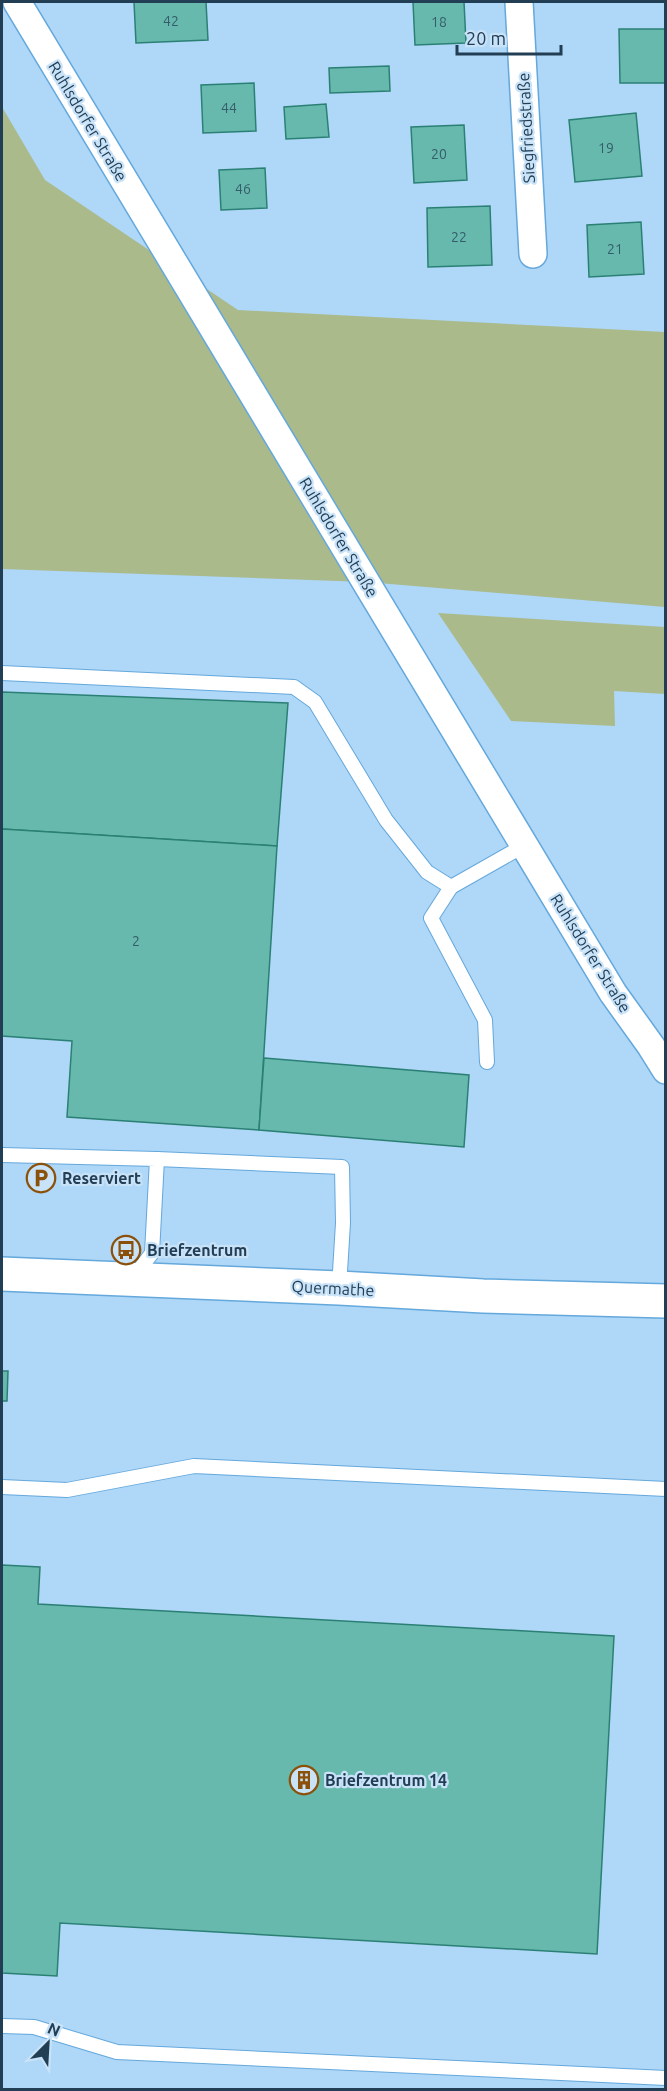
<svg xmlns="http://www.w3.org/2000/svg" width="667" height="2091" viewBox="0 0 667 2091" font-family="Ubuntu,sans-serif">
	<rect width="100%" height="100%" fill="#afd7f7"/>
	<!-- green -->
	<g fill="#aaba8b">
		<polygon points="2,107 45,180 238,310 665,332 665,607 366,582 2,569"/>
		<polygon points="438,613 665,627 665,694 614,691 615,726 511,721"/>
	</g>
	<!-- building -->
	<g fill="#68b9ad" stroke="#2b8075" stroke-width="1.5">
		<polygon points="134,2 206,2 208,40 136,43"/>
		<polygon points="413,2 464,2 466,43 415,45"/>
		<polygon points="619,29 666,29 666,83 620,83"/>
		<polygon points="389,66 390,91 330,93 329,68"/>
		<polygon points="254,83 256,131 203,133 201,85"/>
		<polygon points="326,104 329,137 286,139 284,107"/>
		<polygon points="636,113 642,176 575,182 569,120"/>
		<polygon points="464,125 467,180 414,183 411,127"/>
		<polygon points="265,168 267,208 221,210 219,170"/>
		<polygon points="490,206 492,265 428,267 427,208"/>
		<polygon points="641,222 644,274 589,277 587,225"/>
		<polygon points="2,692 288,703 277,846 2,829"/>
		<polygon points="2,829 277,846 259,1130 67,1117 72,1041 2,1036"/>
		<polygon points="264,1058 469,1075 464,1147 259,1130"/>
		<polygon points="2,1371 8,1371 7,1401 2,1401"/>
		<polygon points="2,1565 40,1567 38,1604 614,1636 597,1954 60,1923 57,1976 2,1973"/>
	</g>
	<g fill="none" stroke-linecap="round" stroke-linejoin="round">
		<!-- service casing -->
		<g stroke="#64a8dc" stroke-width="16">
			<g id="service">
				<polyline points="2,673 294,687 315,702 386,820 427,872 451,887 525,845"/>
				<polyline points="451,887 431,918 485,1020 487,1062"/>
				<polyline points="2,1155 157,1159 152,1253 133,1278"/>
				<polyline points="157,1159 342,1167 343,1223 339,1288"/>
				<polyline points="2,1487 67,1490 194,1466 666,1489"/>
				<polyline points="2,2026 34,2027 117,2052 666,2078"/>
			</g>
		</g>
		<!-- minor casing -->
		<g stroke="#64a8dc" stroke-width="30">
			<g id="minor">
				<polyline points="17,2 613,993 651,1046 666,1070"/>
				<polyline points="519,2 533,254"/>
			</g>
		</g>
		<!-- secondary casing -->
		<g stroke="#64a8dc" stroke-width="36">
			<polyline id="secondary" points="2,1274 339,1288 483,1296 666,1301"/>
		</g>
		<!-- service -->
		<use href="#service" stroke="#fff" stroke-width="14"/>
		<!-- minor -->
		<use href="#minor" stroke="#fff" stroke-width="27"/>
		<!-- secondary -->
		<use href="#secondary" stroke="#fff" stroke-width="33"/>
	</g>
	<!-- icons -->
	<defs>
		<g id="parking-ring" transform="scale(1.5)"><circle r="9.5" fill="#c8e2f8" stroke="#8b510a" stroke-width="1.5"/><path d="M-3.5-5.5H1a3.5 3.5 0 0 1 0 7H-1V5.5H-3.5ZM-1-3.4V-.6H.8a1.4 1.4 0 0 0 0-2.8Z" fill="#8b510a"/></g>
		<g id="bus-ring" transform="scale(1.5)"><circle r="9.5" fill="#c8e2f8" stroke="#8b510a" stroke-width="1.5"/><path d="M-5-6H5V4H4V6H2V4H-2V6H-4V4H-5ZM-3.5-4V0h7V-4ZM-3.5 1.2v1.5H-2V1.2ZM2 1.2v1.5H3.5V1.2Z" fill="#8b510a"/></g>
		<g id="building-ring" transform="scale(1.5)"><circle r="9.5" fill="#c8e2f8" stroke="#8b510a" stroke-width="1.5"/><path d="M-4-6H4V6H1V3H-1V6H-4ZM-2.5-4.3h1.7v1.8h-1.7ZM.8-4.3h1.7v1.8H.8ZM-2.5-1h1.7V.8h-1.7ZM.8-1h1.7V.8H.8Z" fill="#8b510a"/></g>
	</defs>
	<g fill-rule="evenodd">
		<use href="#parking-ring" x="41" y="1178"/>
		<use href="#bus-ring" x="126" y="1250"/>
		<use href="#building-ring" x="304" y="1780"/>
	</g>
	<g text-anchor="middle" stroke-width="4.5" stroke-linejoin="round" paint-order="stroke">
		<!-- number labels -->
		<g font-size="14" fill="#345d6a">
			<text x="171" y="26">42</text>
			<text x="439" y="27">18</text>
			<text x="229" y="113">44</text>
			<text x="606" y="153">19</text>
			<text x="439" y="159">20</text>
			<text x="243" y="194">46</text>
			<text x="459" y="242">22</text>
			<text x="615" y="254">21</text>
			<text x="136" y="946">2</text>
		</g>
		<!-- street labels -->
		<g font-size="16" fill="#223e54" stroke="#c8e2f8">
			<text transform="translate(88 121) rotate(59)" y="6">Ruhlsdorfer Straße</text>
			<text transform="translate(526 128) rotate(-93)" y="6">Siegfriedstraße</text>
			<text transform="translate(339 537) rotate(59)" y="6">Ruhlsdorfer Straße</text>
			<text transform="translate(591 953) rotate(58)" y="6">Ruhlsdorfer Straße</text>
			<text transform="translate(333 1288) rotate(3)" y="6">Quermathe</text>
		</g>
		<!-- poi labels -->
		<g font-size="16" font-weight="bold" fill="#223e54" stroke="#c8e2f8" text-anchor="start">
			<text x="62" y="1184">Reserviert</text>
			<text x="147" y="1256">Briefzentrum</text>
			<text x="325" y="1786">Briefzentrum 14</text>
		</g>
	</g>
	<!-- border -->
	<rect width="667" height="2091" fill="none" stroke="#223e54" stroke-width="6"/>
	<!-- north arrow -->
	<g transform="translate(48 2043) rotate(24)" stroke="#c8e2f8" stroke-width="4.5" paint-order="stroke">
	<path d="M0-4.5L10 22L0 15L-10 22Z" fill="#223e54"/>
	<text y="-9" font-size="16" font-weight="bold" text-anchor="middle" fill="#223e54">N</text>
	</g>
	<!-- scale -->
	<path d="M457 45v9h104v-9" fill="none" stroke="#223e54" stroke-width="3"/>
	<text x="466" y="45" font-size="18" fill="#223e54" stroke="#c8e2f8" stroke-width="4.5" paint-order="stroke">20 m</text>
</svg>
